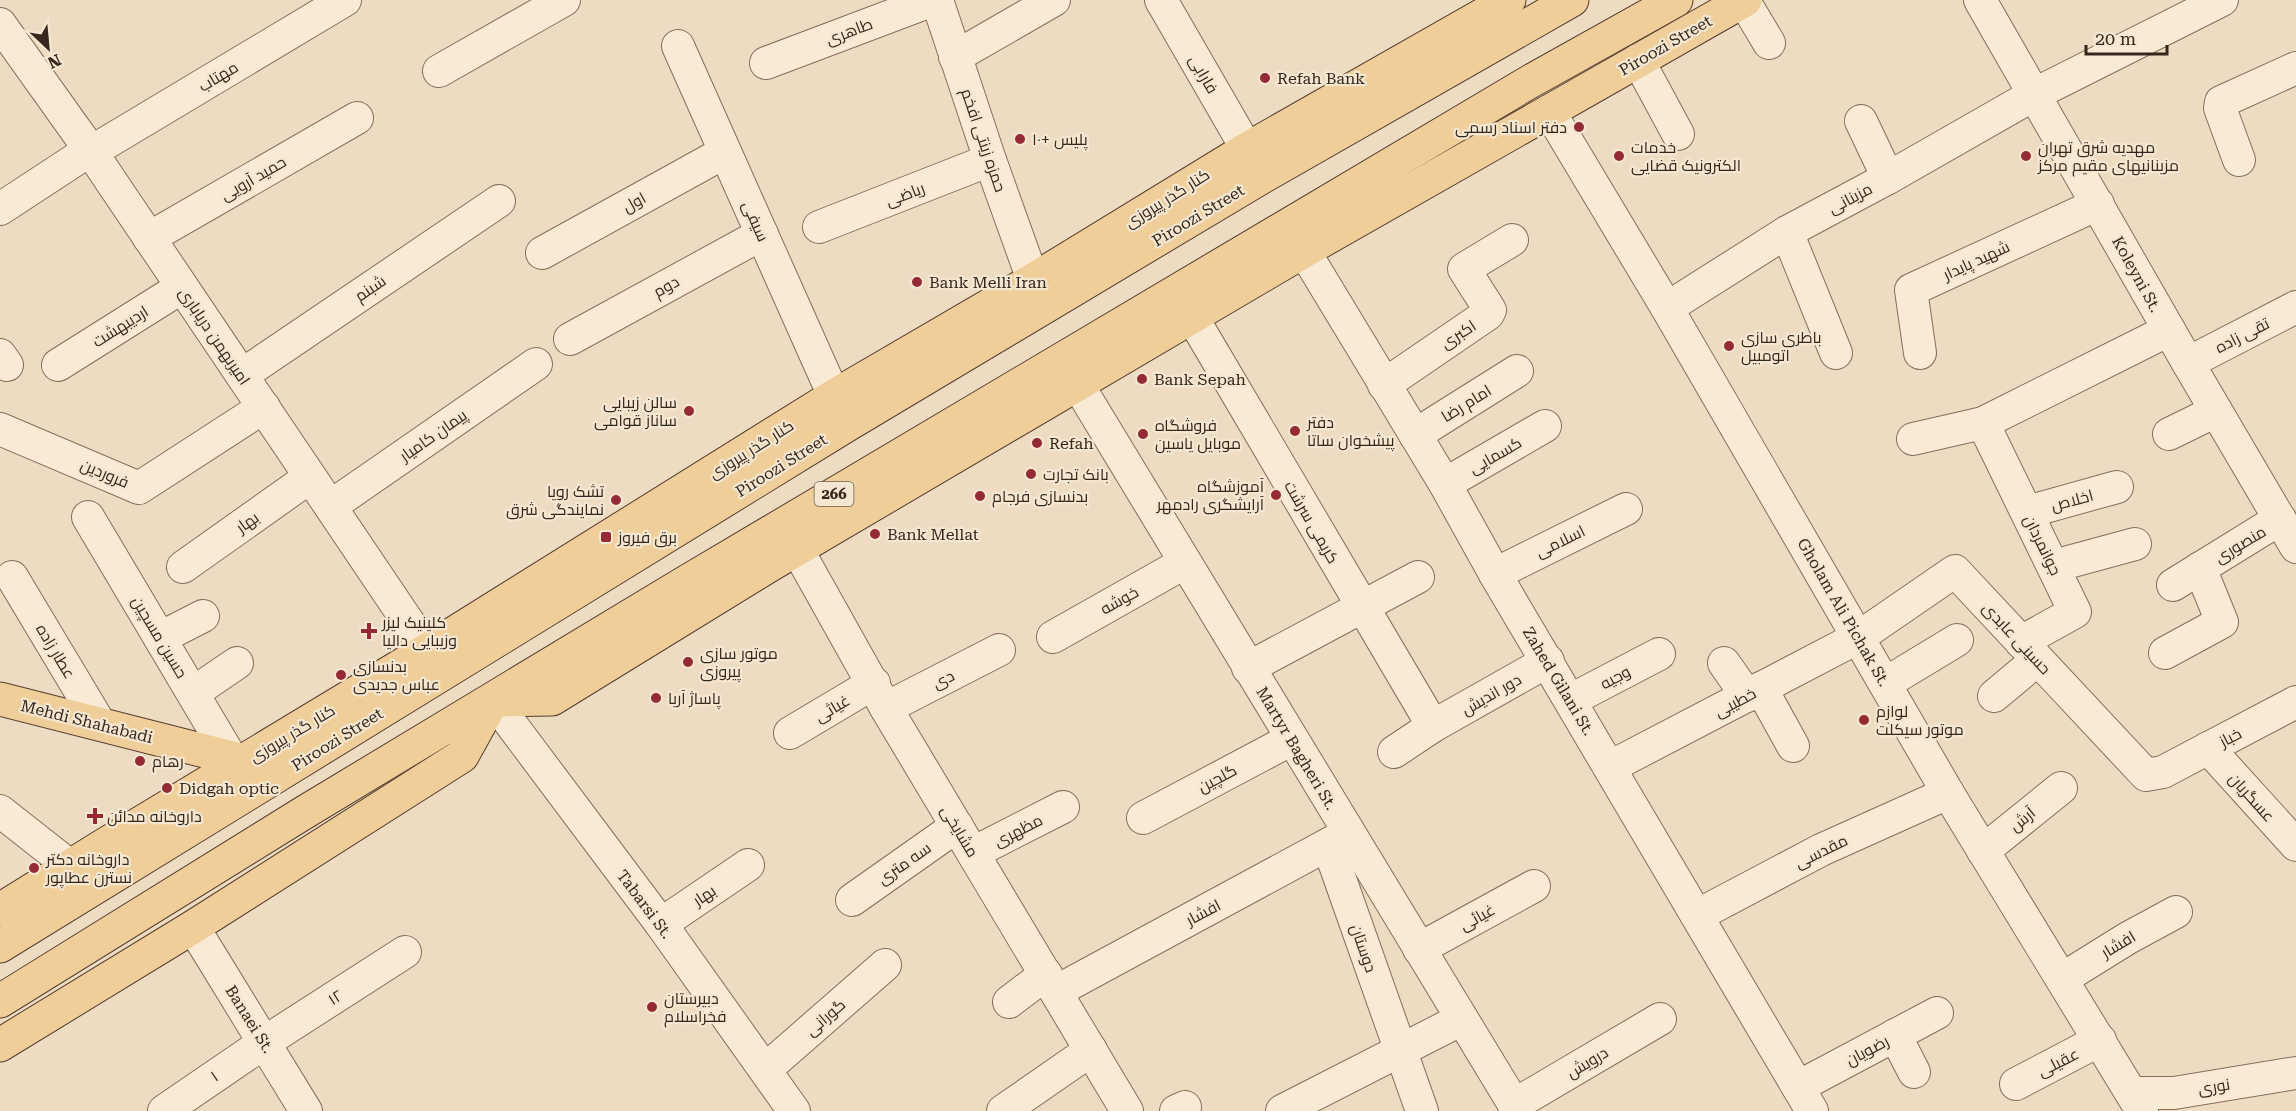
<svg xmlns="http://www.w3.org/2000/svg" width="2296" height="1111" viewBox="0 0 2296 1111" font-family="'Roboto Serif',Cairo,serif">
	<rect width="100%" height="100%" fill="#eddcc2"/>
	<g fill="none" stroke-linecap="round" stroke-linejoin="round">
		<!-- minor casing -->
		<g stroke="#866e5a" stroke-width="34">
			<g id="minor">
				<polyline points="937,0 990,160 1033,280"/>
				<polyline points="1161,0 1247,149"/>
				<polyline points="1980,0 2188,363 2296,547"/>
				<polyline points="1744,1 1769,43"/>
				<polyline points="0,24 90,150 427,650"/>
				<polyline points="678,46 834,396"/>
				<polyline points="955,57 1054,0"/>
				<polyline points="1638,60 1678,134"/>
				<polyline points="766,63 933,0"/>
				<polyline points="439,71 564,0"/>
				<polyline points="1549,111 1667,308 1948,793 2142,1111"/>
				<polyline points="1861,121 1888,178"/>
				<polyline points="91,152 345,0"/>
				<polyline points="2239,160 2220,108 2221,102 2296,68"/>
				<polyline points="0,209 90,150"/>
				<polyline points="819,227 990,160"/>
				<polyline points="1787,232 1836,353"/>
				<polyline points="149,238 357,118"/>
				<polyline points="1304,251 1445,484 1495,574 1812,1111"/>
				<polyline points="542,253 725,152"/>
				<polyline points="1667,308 1787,232 1888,178 2035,94 2222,0"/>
				<polyline points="1192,317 1433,726"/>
				<polyline points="570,339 762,234"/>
				<polyline points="1920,353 1911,290 2098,204"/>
				<polyline points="0,355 7,365"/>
				<polyline points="2188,363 2296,307"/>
				<polyline points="58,365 182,287"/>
				<polyline points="242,375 499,201"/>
				<polyline points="1078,385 1518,1111"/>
				<polyline points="1384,385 1488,314 1490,310 1464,269 1512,240"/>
				<polyline points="1983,423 2075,612 2021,642"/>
				<polyline points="0,429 139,488 264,407"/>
				<polyline points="2169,434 2216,411"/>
				<polyline points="1415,435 1517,371"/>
				<polyline points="1913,439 1983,423 2169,330"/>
				<polyline points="1445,484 1545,426"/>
				<polyline points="331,506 536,364"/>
				<polyline points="2027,512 2117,487"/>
				<polyline points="88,517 231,758"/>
				<polyline points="797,549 886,708 1127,1111"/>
				<polyline points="2054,566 2135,544"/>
				<polyline points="183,567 310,477"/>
				<polyline points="1495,574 1626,509"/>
				<polyline points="12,577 100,724"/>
				<polyline points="2173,585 2280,519"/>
				<polyline points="1053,637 1184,563"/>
				<polyline points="160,638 203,616"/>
				<polyline points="2165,653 2222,622 2200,568"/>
				<polyline points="1724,663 1747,696"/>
				<polyline points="1248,668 1418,577"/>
				<polyline points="1886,683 1957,640"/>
				<polyline points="1761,688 1793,746"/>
				<polyline points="193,693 237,663"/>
				<polyline points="1994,696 2037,660"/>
				<polyline points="493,700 661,924 794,1111"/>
				<polyline points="1571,700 1659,654"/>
				<polyline points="886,708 999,650"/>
				<polyline points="790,733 874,683"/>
				<polyline points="2208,748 2296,845"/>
				<polyline points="1394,752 1433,726 1548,661"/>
				<polyline points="1610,767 1859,637 1955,571 2146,775 2163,772 2296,702"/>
				<polyline points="0,811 70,866"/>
				<polyline points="1143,818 1292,739"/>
				<polyline points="1328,845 1422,1111"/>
				<polyline points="1983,851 2061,788"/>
				<polyline points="973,853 1063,807"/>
				<polyline points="852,900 957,826"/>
				<polyline points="1698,915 1821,850 1948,793"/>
				<polyline points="661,924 748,865"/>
				<polyline points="193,927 306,1111"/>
				<polyline points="1419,949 1534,886"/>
				<polyline points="2062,979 2128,938 2176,912"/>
				<polyline points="1057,991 1349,833"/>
				<polyline points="1009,1002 1046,974"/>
				<polyline points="1895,1035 1914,1072"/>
				<polyline points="766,1069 885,965"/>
				<polyline points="2016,1084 2100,1040"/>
				<polyline points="1798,1087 1937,1013"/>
				<polyline points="2132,1093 2174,1093 2296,1073"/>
				<polyline points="1514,1105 1660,1019"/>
				<polyline points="164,1111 265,1042 405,952"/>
				<polyline points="1003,1111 1091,1050"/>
				<polyline points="1176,1111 1185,1107"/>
				<polyline points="1282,1111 1462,1019"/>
			</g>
		</g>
		<!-- major casing -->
		<g stroke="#543c2e" stroke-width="35">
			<g id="major">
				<polyline points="0,699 244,761"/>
				<polyline points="0,910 101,847 427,650 834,396 1033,280 1247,149 1509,0"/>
				<polyline points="0,946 847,425 1262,177 1572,0"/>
				<polyline points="0,1001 305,812 683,584 1531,81 1676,0"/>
				<polyline points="0,1045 193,927 462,756 493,700 552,699 770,565 1304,251 1745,0"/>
			</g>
		</g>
		<!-- minor -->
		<use href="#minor" stroke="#f8ead5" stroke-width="32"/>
		<!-- major -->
		<use href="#major" stroke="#efce9a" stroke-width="33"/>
	</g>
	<!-- markers -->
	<g fill="#942b34" stroke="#f4e7d1" stroke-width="2">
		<circle cx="1265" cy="78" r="6"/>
		<circle cx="1579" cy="127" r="6"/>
		<circle cx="1020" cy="139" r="6"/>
		<circle cx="1619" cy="156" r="6"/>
		<circle cx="2026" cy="156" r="6"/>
		<circle cx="917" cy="282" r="6"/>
		<circle cx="1729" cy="346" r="6"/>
		<circle cx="1142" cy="379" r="6"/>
		<circle cx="689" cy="411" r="6"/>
		<circle cx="1295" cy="431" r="6"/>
		<circle cx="1143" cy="434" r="6"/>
		<circle cx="1037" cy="443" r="6"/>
		<circle cx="1031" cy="474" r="6"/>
		<circle cx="1276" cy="495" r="6"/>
		<circle cx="980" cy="496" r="6"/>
		<circle cx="616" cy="500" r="6"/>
		<circle cx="875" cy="534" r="6"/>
		<rect x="600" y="531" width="12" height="12" rx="3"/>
		<path d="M366 622h6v6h6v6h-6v6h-6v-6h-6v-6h6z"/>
		<circle cx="688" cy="662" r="6"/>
		<circle cx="341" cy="675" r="6"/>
		<circle cx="656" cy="698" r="6"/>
		<circle cx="1864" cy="720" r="6"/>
		<circle cx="140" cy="761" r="6"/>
		<circle cx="167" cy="788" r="6"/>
		<path d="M92 807h6v6h6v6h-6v6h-6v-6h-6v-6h6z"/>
		<circle cx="34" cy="868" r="6"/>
		<circle cx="652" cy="1007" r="6"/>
	</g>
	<g text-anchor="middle" stroke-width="4.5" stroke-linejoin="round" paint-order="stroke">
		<!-- shield labels -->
		<rect fill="#f4e7d1" stroke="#6f6153" stroke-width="1.5" x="814.5" y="482" width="39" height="24" rx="4.5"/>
		<g font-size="15" font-weight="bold" fill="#36271d">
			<text x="834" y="499">266</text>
		</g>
		<!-- street labels -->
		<g font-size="16" fill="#36271d" stroke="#f4e7d1">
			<text transform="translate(849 31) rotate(-21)" y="6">طاهری</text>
			<text transform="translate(1665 45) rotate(-30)" y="6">Piroozi Street</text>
			<text transform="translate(1204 74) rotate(60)" y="6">فارابی</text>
			<text transform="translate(218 76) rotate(-31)" y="6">مهتاب</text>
			<text transform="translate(984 140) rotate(71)" y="6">حمزه زینتی افخم</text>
			<text transform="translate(253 178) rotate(-30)" y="6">حمید آرویی</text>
			<text transform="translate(905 194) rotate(-21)" y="6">ریاضی</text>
			<text transform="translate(1167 198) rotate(-32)" y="6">کنار گذر پیروزی</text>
			<text transform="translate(1850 198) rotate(-28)" y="6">مزینانی</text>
			<text transform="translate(634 202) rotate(-29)" y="6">اول</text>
			<text transform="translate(1198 215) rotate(-31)" y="6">Piroozi Street</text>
			<text transform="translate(756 221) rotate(66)" y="6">سیفی</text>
			<text transform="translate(1976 260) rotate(-25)" y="6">شهید پایدار</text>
			<text transform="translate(2137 274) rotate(61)" y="6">Koleyni St.</text>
			<text transform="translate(666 286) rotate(-29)" y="6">دوم</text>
			<text transform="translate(370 288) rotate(-34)" y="6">شبنم</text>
			<text transform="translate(120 326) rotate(-32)" y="6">اردیبهشت</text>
			<text transform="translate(1458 334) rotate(-33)" y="6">اکبری</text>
			<text transform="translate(2242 335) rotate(-27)" y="6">تقی زاده</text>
			<text transform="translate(215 336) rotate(56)" y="6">امیربهمن دریاباری</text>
			<text transform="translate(1466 403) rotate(-32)" y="6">امام رضا</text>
			<text transform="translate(433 435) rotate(-35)" y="6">پیمان کامیار</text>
			<text transform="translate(751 449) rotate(-32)" y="6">کنار گذر پیروزی</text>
			<text transform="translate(1495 455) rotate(-30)" y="6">کسمایی</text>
			<text transform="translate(781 465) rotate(-32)" y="6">Piroozi Street</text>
			<text transform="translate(105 473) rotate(23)" y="6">فروردین</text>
			<text transform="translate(2072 500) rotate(-15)" y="6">اخلاص</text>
			<text transform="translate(247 522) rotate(-36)" y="6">بهار</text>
			<text transform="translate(1312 522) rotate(60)" y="6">کریمی سرشت</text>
			<text transform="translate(1560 541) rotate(-26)" y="6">اسلامی</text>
			<text transform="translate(2240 544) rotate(-31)" y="6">منصوری</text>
			<text transform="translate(2043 545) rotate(64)" y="6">جوانمردان</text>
			<text transform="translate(1119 600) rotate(-29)" y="6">خوشه</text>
			<text transform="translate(1844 612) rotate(60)" y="6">Gholam Ali Pichak St.</text>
			<text transform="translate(160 637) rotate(59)" y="6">حسین مسچین</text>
			<text transform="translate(2017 638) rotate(47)" y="6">حسینی عابدی</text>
			<text transform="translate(56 651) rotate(59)" y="6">عطار زاده</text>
			<text transform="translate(1615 677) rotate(-28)" y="6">وجیه</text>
			<text transform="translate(943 679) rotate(-27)" y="6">دی</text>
			<text transform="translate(1559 681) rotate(59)" y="6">Zahed Gilani St.</text>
			<text transform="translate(1491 694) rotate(-30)" y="6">دور اندیش</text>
			<text transform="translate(1735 702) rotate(-28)" y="6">خطیبی</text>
			<text transform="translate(832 708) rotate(-31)" y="6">غیاثی</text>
			<text transform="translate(87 721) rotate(14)" y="6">Mehdi Shahabadi</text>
			<text transform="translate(292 733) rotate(-31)" y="6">کنار گذر پیروزی</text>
			<text transform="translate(2230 737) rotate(-28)" y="6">خباز</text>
			<text transform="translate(337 739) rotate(-32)" y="6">Piroozi Street</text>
			<text transform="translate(1297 748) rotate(59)" y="6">Martyr Bagheri St.</text>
			<text transform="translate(1217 778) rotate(-28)" y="6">گلچین</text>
			<text transform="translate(2252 797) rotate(48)" y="6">عسگریان</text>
			<text transform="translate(2022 819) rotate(-39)" y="6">آرش</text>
			<text transform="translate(1018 830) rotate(-27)" y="6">مظهری</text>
			<text transform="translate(960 831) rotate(59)" y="6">مشایخی</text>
			<text transform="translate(1821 851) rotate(-26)" y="6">مقدسی</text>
			<text transform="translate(904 863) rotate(-35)" y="6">سه متری</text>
			<text transform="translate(704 895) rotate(-34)" y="6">بهار</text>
			<text transform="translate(645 904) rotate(53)" y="6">Tabarsi St.</text>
			<text transform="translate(1203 912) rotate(-28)" y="6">افشار</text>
			<text transform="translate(1477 917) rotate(-29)" y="6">غیائی</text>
			<text transform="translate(2118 944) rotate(-31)" y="6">افشار</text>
			<text transform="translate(1364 948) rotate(71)" y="6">دوستان</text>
			<text transform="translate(335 997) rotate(-32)" y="6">۱۲</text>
			<text transform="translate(825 1017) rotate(-41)" y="6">گورانی</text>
			<text transform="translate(250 1019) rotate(58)" y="6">Banaei St.</text>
			<text transform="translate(1867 1050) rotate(-28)" y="6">رضویان</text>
			<text transform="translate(1587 1062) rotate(-31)" y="6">درویش</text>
			<text transform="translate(2058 1062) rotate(-27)" y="6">عقیلی</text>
			<text transform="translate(214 1076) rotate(-35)" y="6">۱</text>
			<text transform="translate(2214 1086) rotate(-9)" y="6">نوری</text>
		</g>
		<!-- poi labels -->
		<g font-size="16" fill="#36271d" stroke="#f4e7d1" text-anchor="start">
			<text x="1277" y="84">Refah Bank</text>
			<text x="1567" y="133" text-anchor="end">دفتر اسناد رسمی</text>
			<text x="1032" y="145">پلیس +۱۰</text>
			<text x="1631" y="153">خدمات<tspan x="1631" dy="18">الکترونیک قضایی</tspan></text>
			<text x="2038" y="153">مهدیه شرق تهران<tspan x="2038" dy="18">مزینانیهای مقیم مرکز</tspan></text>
			<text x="929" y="288">Bank Melli Iran</text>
			<text x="1741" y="343">باطری سازی<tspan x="1741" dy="18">اتومبیل</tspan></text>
			<text x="1154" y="385">Bank Sepah</text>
			<text x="677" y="408" text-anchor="end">سالن زیبایی<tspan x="677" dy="18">ساناز قوامی</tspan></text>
			<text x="1307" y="428">دفتر<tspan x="1307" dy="18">پیشخوان ساتا</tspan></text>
			<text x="1155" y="431">فروشگاه<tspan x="1155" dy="18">موبایل یاسین</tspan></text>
			<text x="1049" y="449">Refah</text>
			<text x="1043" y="480">بانک تجارت</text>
			<text x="1264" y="492" text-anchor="end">آموزشگاه<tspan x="1264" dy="18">آرایشگری رادمهر</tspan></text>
			<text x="604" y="497" text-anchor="end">تشک رویا<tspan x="604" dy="18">نمایندگی شرق</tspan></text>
			<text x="992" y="502">بدنسازی فرجام</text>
			<text x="887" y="540">Bank Mellat</text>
			<text x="618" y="543">برق فیروز</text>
			<text x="382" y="628">کلینیک لیزر<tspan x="382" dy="18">وزیبایی دالیا</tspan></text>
			<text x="700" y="659">موتور سازی<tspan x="700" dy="18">پیروزی</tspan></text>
			<text x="353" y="672">بدنسازی<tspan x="353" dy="18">عباس جدیدی</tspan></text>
			<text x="668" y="704">پاساژ آریا</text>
			<text x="1876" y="717">لوازم<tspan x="1876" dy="18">موتور سیکلت</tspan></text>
			<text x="152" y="767">رهام</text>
			<text x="179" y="794">Didgah optic</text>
			<text x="107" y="822">داروخانه مدائن</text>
			<text x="46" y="865">داروخانه دکتر<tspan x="46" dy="18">نسترن عطاپور</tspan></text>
			<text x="664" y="1004">دبیرستان<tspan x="664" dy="18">فخراسلام</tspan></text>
		</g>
	</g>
	<!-- north arrow -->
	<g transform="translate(48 48) rotate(154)" stroke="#f4e7d1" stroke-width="4.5" paint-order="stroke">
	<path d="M0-4.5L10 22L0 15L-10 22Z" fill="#36271d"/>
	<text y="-9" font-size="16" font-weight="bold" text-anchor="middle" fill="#36271d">N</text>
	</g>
	<!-- scale -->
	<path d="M2086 45v9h81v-9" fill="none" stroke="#36271d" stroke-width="3"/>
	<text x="2095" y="45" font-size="18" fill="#36271d" stroke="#f4e7d1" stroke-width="4.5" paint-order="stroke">20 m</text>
</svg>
